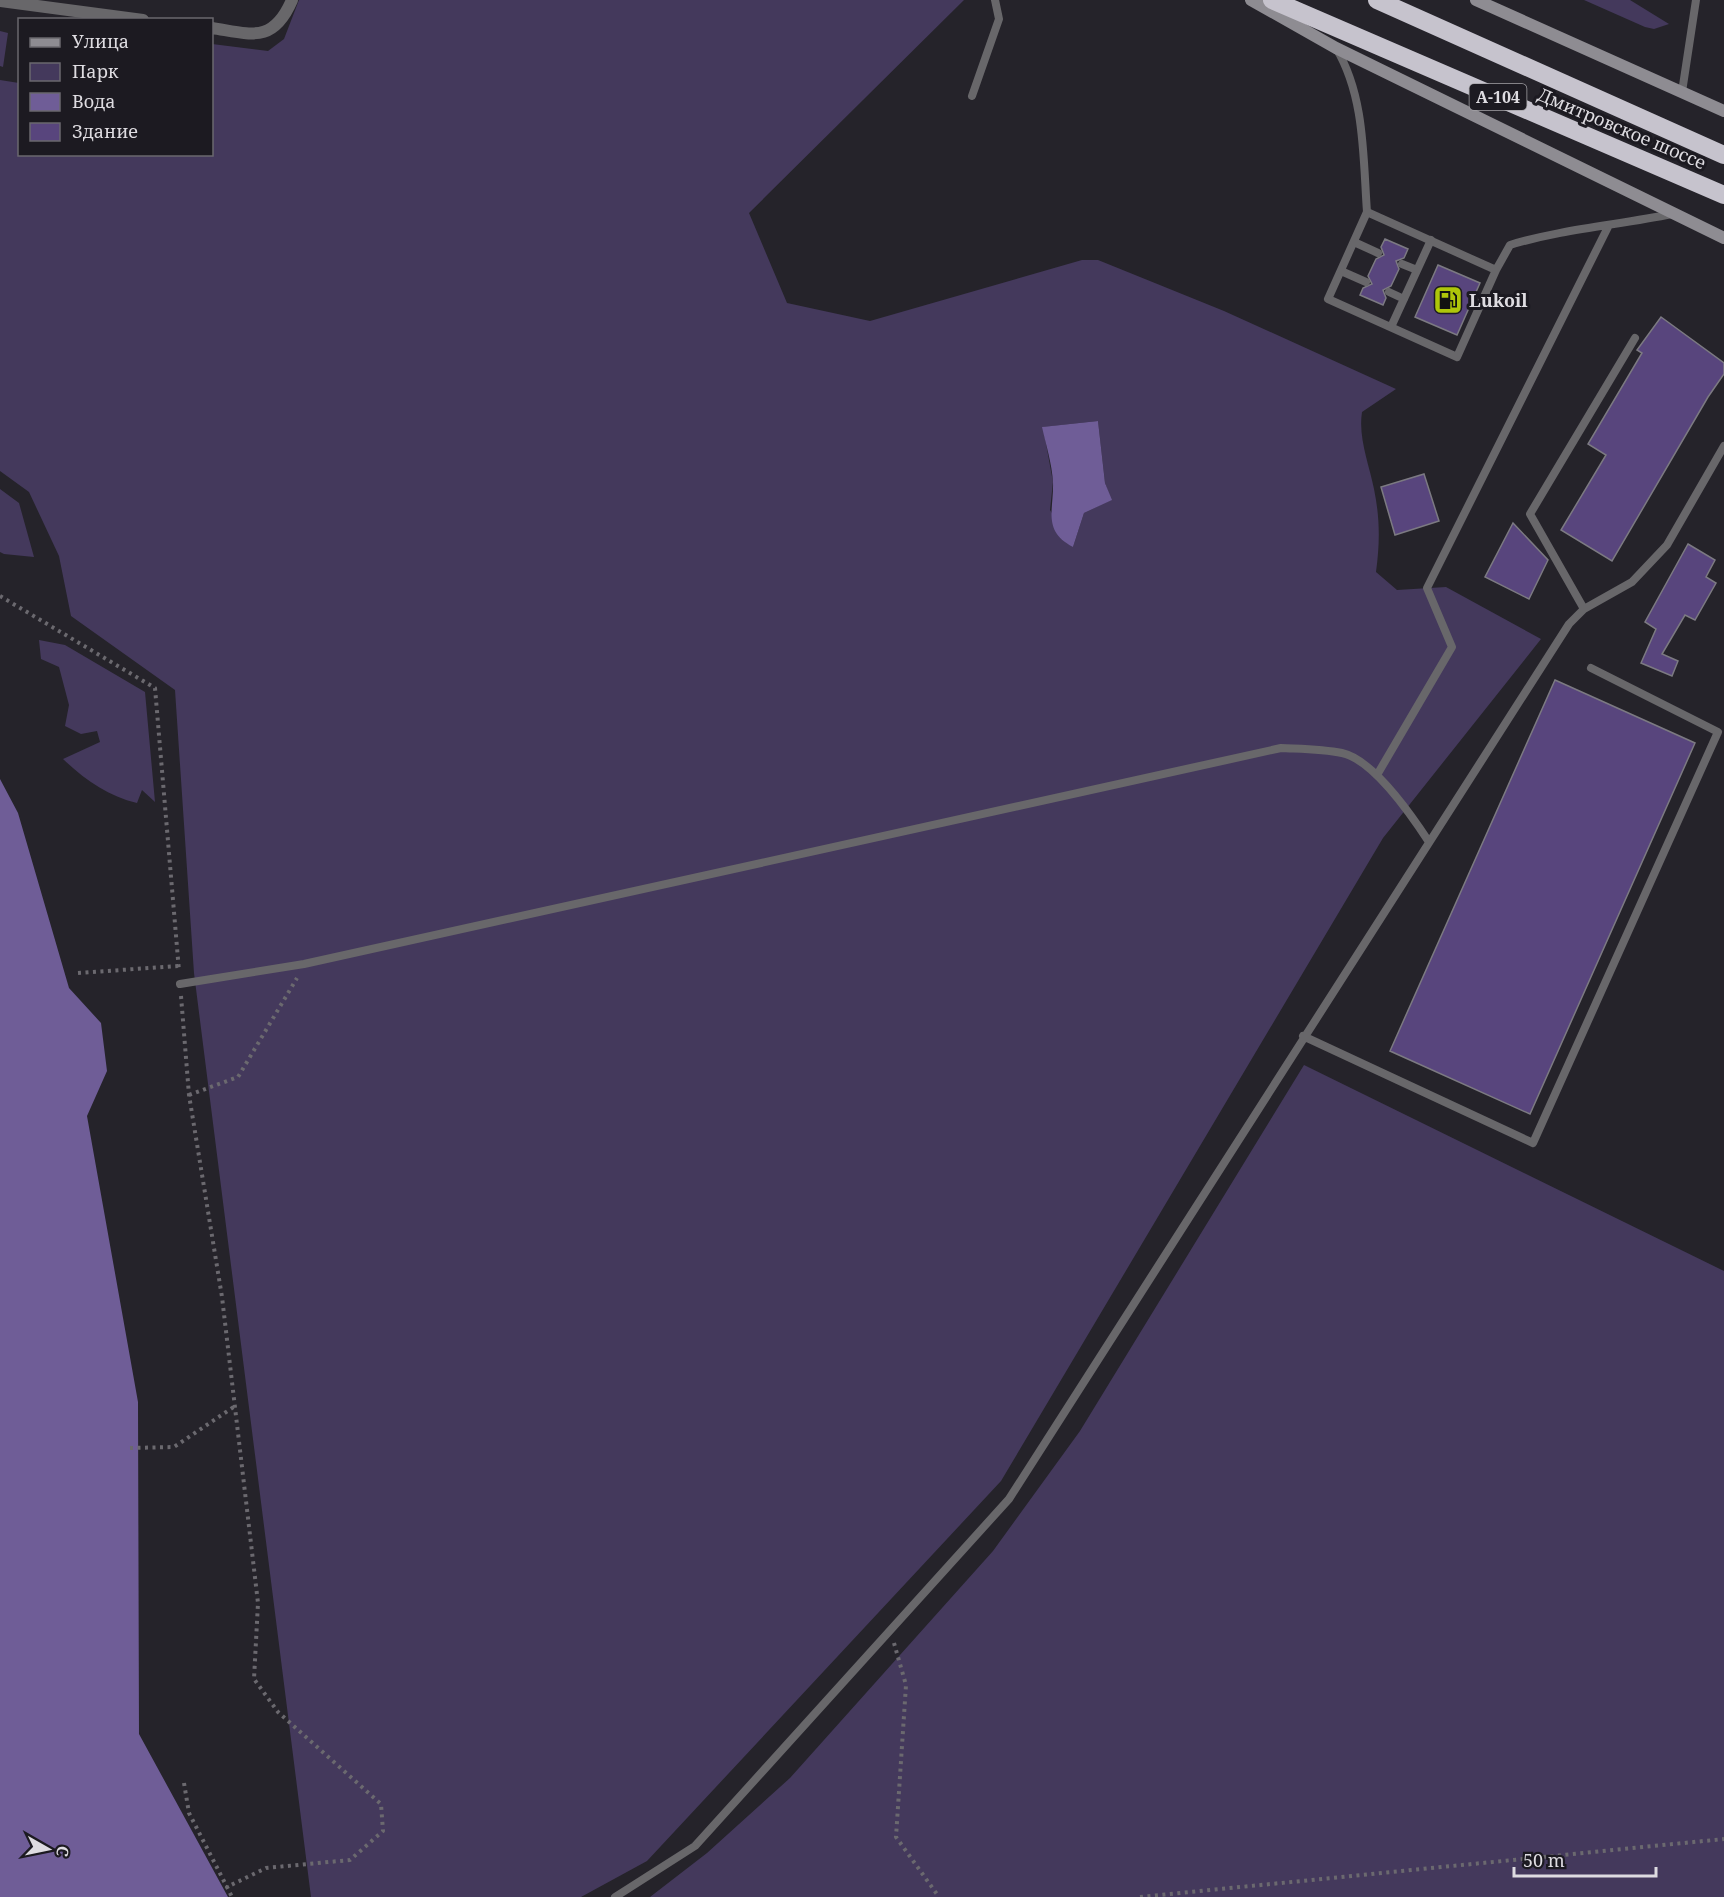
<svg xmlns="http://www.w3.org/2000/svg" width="1724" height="1897" font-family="'Noto Serif',serif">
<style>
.green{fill:#44395c;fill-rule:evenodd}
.water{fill:#6f5d97}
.building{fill:#58457d;stroke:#7c7a82;stroke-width:1.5}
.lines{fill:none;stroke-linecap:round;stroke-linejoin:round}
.path{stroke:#6b696f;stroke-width:4;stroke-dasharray:3 4.5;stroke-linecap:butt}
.lane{stroke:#68676a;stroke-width:8}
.street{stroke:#68676a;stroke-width:12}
.secondary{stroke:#8e8c92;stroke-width:12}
.highway{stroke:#c6c3cd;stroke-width:18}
.labels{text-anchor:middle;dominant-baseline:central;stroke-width:6;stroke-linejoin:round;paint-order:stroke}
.shield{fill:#1c1a21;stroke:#a4a2a7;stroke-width:1.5}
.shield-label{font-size:16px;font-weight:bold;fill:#dedce1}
.street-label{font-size:18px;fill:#dedce1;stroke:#1c1a21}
.poi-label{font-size:18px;font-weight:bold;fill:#dedce1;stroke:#1c1a21;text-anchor:start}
</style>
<rect width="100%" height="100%" fill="#25232a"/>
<path class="green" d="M299,0h665l-215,213 38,90 83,18 212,-61h16l126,51 172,78 -34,23c-4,26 7,52 12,77 6,29 6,54 2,83l21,18 49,-3 95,52 -158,199 -382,643 -354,380 -66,36h-270l-117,-924 -19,-283 -104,-74 -12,-60 -30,-64 -29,-21v-391l19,3 1,71h192v-110l56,7 16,-12zM1098,421l7,62 6,17 -27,13 -11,34 -23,-37 3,-28 -10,-55z
M1584,0h46l39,24 -15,5 -9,-2z
M0,31l8,2 -5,34 -3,-1z
M0,489l19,14 15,54 -30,-3 -4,-2z
M39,640l26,5 80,47 10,110 -13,-12 -5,13c-29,-7 -52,-23 -74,-44l37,-17 -3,-11 -16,3 -16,-8 4,-21 -10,-38 -18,-8z
M1304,1065l420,206v626h-1074l57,-44 83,-75 203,-227 87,-120z"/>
<path class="water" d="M1098,421l7,62 7,17 -28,13 -11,34c-31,-16 -19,-37 -20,-65 -1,-18 -7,-37 -11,-55z
M0,779l18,34 51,175 32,35 6,48 -20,45 51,286 1,332 89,163h-228z"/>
<path class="building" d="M1385,239l23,10 -4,9 -8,3 3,8 -8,17 -8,4 3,8 -3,7 -23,-10 3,-7 9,-4 -4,-8 8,-17 8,-4 -3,-8z
M1438,265l42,18 -23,52 -42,-18z
M1661,317l63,46v11l-16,23 -96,164 -51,-31 45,-75 -18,-11 54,-91 -5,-3z
M1424,474l15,47 -44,14 -14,-48z
M1513,523l35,37 -19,39 -44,-22z
M1688,544l27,16 -9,17 10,6 -21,37 -10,-5 -23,39 16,7 -6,15 -31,-13 15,-34 -11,-7z
M1555,680l140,63 -165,371 -140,-63z"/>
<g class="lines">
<path class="path" d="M0,596l155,92 24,283
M78,973l100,-7
M181,996l8,99 33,202 36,306 -4,76 24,33 103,92 2,27 -33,29 -84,8 -39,19 5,10
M189,1095l49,-18 59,-99
M130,1448l44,-1 61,-41
M894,1643l12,42 -10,152 43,60
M184,1783l5,30 38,74
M1140,1897l584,-58"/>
<path class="lane" d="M1336,48c29,48 27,109 31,164l129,58 14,-25c52,-16 108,-20 162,-31
M1682,92l14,-92
M972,96l27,-77 -4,-19
M1367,212l-39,87 129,58 39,-87
M1354,242l24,11
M1402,264l15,6
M1341,271l25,11
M1389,292l15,7
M1391,327l40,-87
M1584,609l-54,-95 105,-176
M1377,775l75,-128 -25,-59 181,-361
M180,984l124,-20 977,-216c20,1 41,1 61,5 32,7 70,63 87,89
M1303,1036l230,107 185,-411 -127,-64
M615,1897l80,-51 314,-347 560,-875 15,-15 48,-27 35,-37 57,-99"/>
<path class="street" d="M0,1l143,19
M212,28c39,6 61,16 80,-28"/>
<path class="secondary" d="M1251,0l85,48 388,190
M1476,0l248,111"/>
<path class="highway" d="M1272,0l452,195
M1377,0l347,155"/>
</g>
<defs>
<g id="fuel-square" transform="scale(1.5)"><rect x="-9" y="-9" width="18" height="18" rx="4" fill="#aec60a" stroke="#1c1a21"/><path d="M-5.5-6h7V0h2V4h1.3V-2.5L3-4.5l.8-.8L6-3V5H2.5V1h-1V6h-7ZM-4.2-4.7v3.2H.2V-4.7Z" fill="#111"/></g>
</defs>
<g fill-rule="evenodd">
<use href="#fuel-square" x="1448" y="300"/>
</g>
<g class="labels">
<rect class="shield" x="1469.5" y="84" width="57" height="26" rx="4.5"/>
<g class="shield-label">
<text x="1498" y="97">А-104</text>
</g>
<g class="street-label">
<text transform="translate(1622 128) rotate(23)">Дмитровское шоссе</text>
</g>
<g class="poi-label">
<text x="1469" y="300">Lukoil</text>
</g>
</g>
<rect x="18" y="18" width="195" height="138" fill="#1c1a21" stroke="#6a686e" stroke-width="1.5"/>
<rect x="30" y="38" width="30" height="9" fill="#8e8c92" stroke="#6a686e" stroke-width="1.5"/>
<text x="72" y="48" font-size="18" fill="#dedce1">Улица</text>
<rect x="30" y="63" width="30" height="18" fill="#44395c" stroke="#6a686e" stroke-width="1.5"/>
<text x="72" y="78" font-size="18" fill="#dedce1">Парк</text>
<rect x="30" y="93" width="30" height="18" fill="#6f5d97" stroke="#6a686e" stroke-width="1.5"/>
<text x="72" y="108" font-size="18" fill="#dedce1">Вода</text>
<rect x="30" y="123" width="30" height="18" fill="#58457d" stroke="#6a686e" stroke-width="1.5"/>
<text x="72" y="138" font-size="18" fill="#dedce1">Здание</text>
<g transform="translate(48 1849) rotate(99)" stroke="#1c1a21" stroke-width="4.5" paint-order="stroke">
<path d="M0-4.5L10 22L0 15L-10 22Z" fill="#dedce1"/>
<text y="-9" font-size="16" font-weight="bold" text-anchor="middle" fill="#dedce1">С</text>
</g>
<path d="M1514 1867v9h142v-9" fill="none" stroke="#dedce1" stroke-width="3"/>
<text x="1523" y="1867" font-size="18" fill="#dedce1" stroke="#1c1a21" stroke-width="4.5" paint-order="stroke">50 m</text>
</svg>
